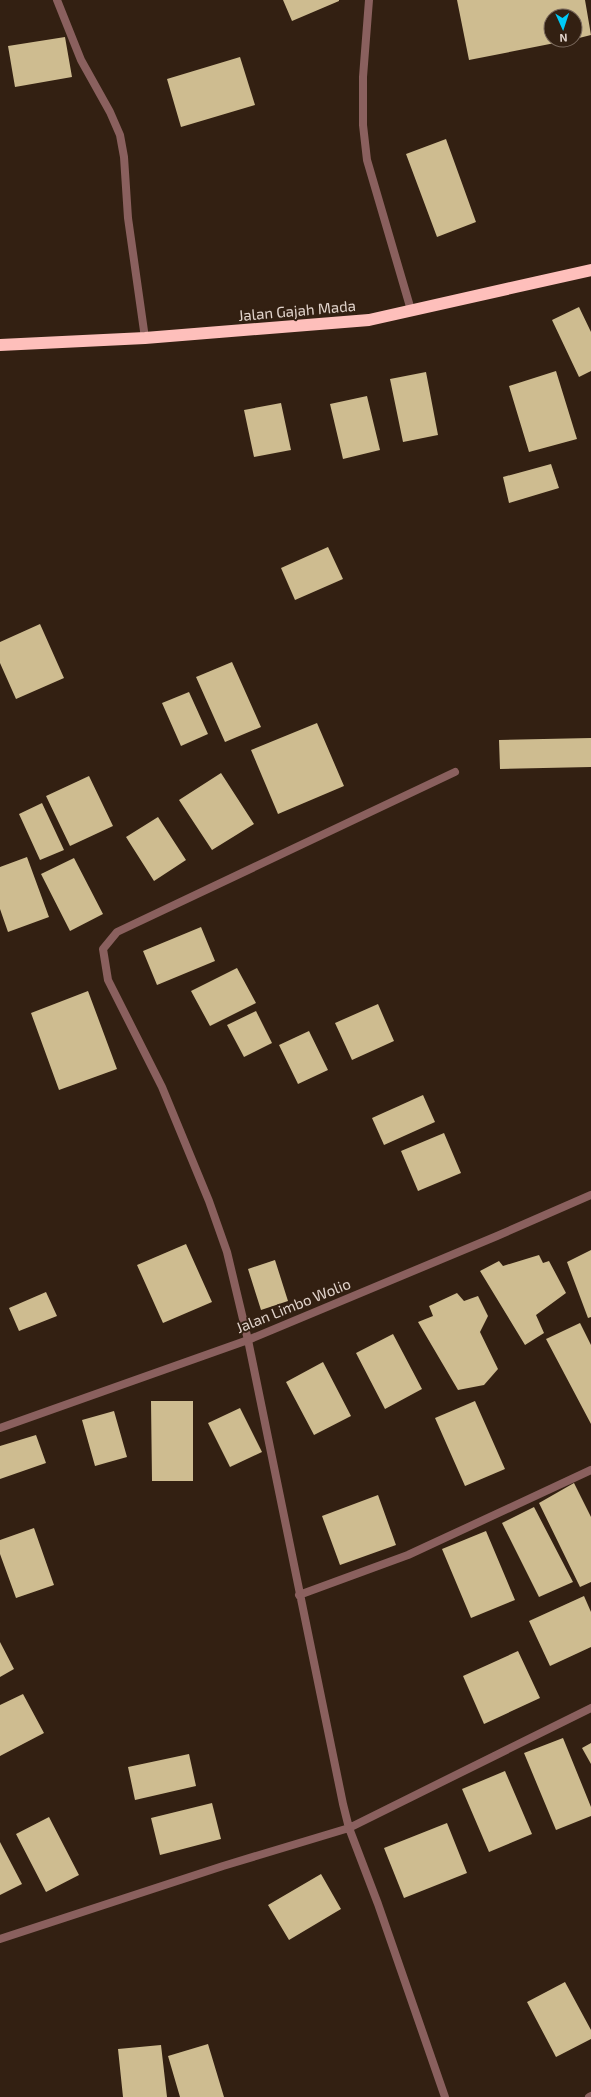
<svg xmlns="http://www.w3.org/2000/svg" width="591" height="2097" font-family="'Exo 2',sans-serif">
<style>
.building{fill:#cebc90}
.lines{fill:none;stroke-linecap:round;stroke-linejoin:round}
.street{stroke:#8a605e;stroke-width:8}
.highway{stroke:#febfbb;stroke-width:12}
.labels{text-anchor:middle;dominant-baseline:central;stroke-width:4;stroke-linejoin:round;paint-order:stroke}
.street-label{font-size:15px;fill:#e1d3cb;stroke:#332012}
</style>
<rect width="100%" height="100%" fill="#332012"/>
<path class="building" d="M283,0h56v1l-47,20z
M457,0h128l6,35 -16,4v-23h-24v24l14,1 -96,19z
M65,37l7,40 -57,10 -7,-41z
M240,57l15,48 -74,22 -14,-48z
M446,139l30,83 -39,15 -31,-83z
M579,307l12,25v39l-12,6 -27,-57z
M556,371l21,68 -48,13 -20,-66z
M426,372l12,63 -35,7 -13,-63z
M367,396l13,54 -37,9 -13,-55z
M281,403l10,47 -37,7 -10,-47z
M551,464l8,24 -50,15 -6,-26z
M328,547l15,32 -48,21 -14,-32z
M40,624l24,54 -48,21 -16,-36v-21z
M232,662l29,65 -36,15 -29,-65z
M189,692l19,42 -27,12 -19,-43z
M317,723l27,63 -66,28 -27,-64z
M591,738v29l-91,2 -1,-29z
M221,773l33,51 -42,26 -33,-50z
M89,776l24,50 -43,20 -24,-50z
M42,803l22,47 -24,10 -21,-46z
M158,817l28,43 -32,21 -28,-44z
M27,857l22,60 -41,15 -8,-23v-42z
M74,858l29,56 -33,17 -29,-57z
M201,927l14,34 -58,24 -14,-34z
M237,968l19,35 -46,23 -19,-35z
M88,991l29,78 -58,21 -28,-77z
M378,1004l16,37 -42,19 -17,-37z
M256,1011l16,32 -28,14 -17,-32z
M309,1031l19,39 -30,14 -19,-39z
M423,1095l12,27 -51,23 -12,-27z
M444,1133l17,40 -43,18 -17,-40z
M186,1244l26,58 -49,21 -26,-58z
M591,1250v67l-3,1 -21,-56z
M539,1255l4,8 6,-2 17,32 -30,22 8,18 -19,12 -45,-74 19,-10 4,5z
M275,1260l13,41 -27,9 -13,-41z
M46,1292l11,24 -38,15 -10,-23z
M457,1293l7,8 14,-5 10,20 -8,16 18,37 -14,16 -26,5 -40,-68 15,-6 -4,-10z
M580,1323l11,22v79l-45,-85z
M393,1334l29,55 -37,20 -29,-56z
M323,1362l28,54 -37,19 -28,-53z
M151,1401h42v80h-41z
M475,1401l30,68 -40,17 -30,-68z
M240,1408l22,44 -32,15 -22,-44z
M114,1411l13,46 -32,9 -13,-46z
M36,1435l10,28 -46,16v-33z
M574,1483l17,34v65l-11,5 -41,-84z
M378,1495l18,50 -56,20 -18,-49z
M534,1507l39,75 -34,15 -37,-74z
M34,1528l20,57 -38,13 -16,-44v-14z
M486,1531l29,69 -44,18 -29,-69z
M584,1596l7,16v35l-41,19 -21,-45z
M0,1642l14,27 -14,8z
M518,1651l22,47 -56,26 -21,-48z
M23,1694l21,39 -44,23v-51z
M563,1738l28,69v9l-35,14 -32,-77z
M591,1743v21l-9,-16z
M189,1754l7,32 -61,14 -7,-33z
M505,1771l27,63 -43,18 -27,-63z
M212,1803l9,36 -61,16 -9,-37z
M49,1817l30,58 -33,17 -30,-58z
M447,1823l20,50 -63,25 -20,-50z
M0,1842l22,42 -22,11z
M321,1874l20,35 -52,31 -21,-35z
M565,1982l26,48v9l-35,18 -29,-55z
M208,2044l16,53h-44l-12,-41z
M161,2045l6,52h-44l-5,-48z"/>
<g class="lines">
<path class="street" d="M57,0l24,60 29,52 10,23 4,22 4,61 17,120
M369,0l-6,77v48l4,35 44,150
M0,1428l248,-88 249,-104 94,-41
M299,1595l109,-40 183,-85
M0,1939l223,-73 126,-38 242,-120
M445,2097l-67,-193 -29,-76 -6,-24 -95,-464 -21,-88 -18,-51 -47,-114 -54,-107 -5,-31 14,-17 338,-160
M589,2097l2,-1"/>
<path class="highway" d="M0,345l145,-7 224,-18 222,-50"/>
</g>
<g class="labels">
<g class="street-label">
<text transform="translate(297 310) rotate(-5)">Jalan Gajah Mada</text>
<text transform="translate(293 1305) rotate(-22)">Jalan Limbo Wolio</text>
</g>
</g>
<g transform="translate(563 28) rotate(177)"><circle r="19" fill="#332012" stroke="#79685c"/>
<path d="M0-3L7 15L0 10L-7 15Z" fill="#00cbf8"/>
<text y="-6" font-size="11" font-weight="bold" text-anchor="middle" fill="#e1d3cb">N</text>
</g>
</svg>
